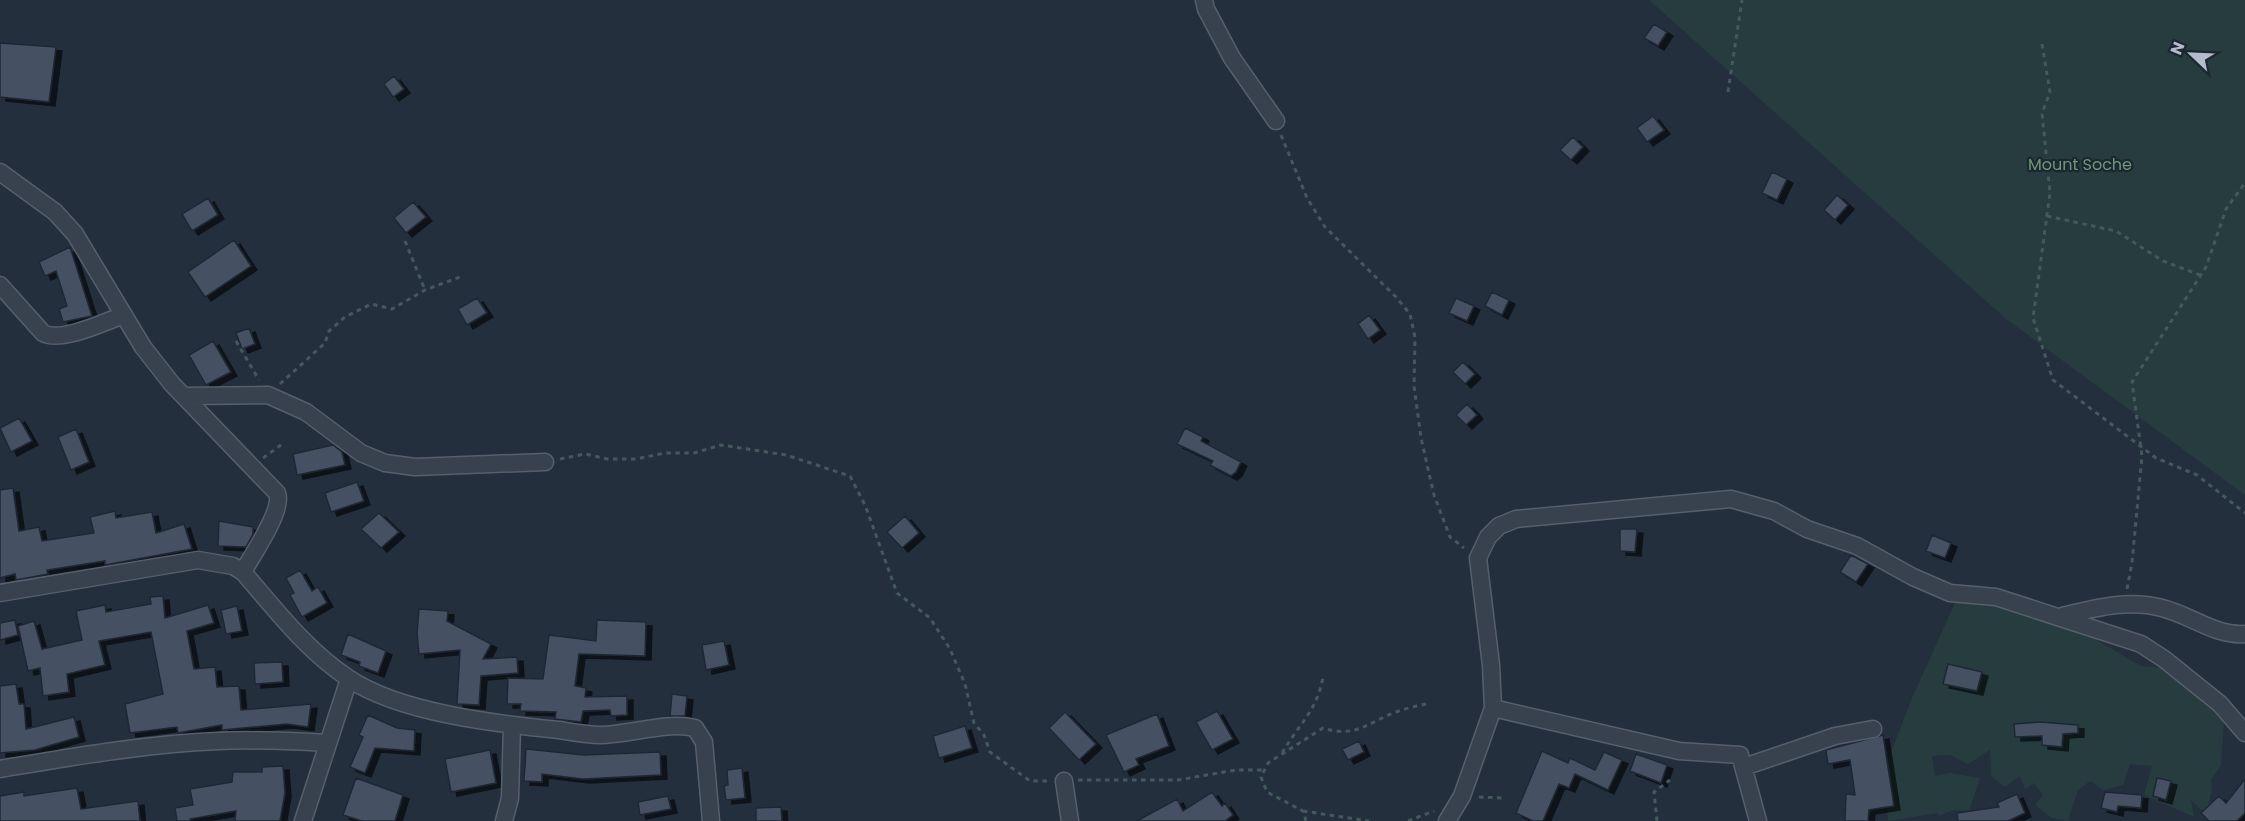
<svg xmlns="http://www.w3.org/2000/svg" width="2245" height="821" font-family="Poppins,sans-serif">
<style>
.green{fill:#263c3f}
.building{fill:#455162;stroke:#1f2835;stroke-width:1.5;filter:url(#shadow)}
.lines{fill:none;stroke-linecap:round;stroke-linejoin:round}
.street-casing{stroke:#565f6c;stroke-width:19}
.path{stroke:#44595c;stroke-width:3;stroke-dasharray:4.5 4.5;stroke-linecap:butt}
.street{stroke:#38414e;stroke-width:16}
.labels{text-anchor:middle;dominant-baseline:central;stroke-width:4.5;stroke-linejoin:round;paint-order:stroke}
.park-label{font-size:16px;fill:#6b9a76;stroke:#1d2633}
</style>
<defs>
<filter id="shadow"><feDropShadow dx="6" dy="4" stdDeviation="0" flood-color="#0009"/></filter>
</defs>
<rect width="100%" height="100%" fill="#242f3e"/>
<path class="green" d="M1649,0h596v495l-240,-177z
M1963,585l33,5 92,45 53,31 27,2 35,27 21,26 -3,44 -10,15 1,10 -6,24 -15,-14 3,17 -50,-22 8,-29 -22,-2 -7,21 -20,5 -13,-9 -12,9 -10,31 -16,-3 -17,-13 8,-10 -9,-12 -9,6 -5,-13 -15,11 -14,-11 -1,-26 -22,14 -18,-9 -18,1 3,20 15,-3 30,5 -11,33 -17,-1 -13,6 -1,-3 -50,8 -1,-14 -17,-1 42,-108z"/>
<path class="building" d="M1654,24l13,8 -9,14 -14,-8z
M0,43l56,4 -7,55 -49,-5z
M394,76l10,13 -11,8 -9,-13z
M1653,116l11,14 -17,12 -10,-14z
M1573,137l10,10 -12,13 -11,-10z
M1772,172l15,7 -10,21 -15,-7z
M1837,195l11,10 -13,15 -11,-10z
M208,198l10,17 -26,16 -10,-17z
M413,202l13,15 -20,16 -12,-15z
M234,240l17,26 -46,31 -17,-25z
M70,247l22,69 -29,6 -4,-13 8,-3 -11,-35 -11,5 -6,-14z
M1492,292l17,8 -7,15 -17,-9z
M477,298l10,15 -20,12 -9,-16z
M1456,298l18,8 -7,15 -18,-8z
M1369,315l11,15 -12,9 -10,-15z
M249,328l6,16 -13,5 -6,-16z
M213,341l18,31 -25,13 -17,-30z
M1463,362l12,12 -10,10 -12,-12z
M1467,404l10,11 -11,10 -10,-10z
M19,418l13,23 -21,11 -11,-24z
M1185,428l18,9 -2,4 40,21 -5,10 -5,4 -21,-11 3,-4 -36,-17z
M76,429l13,33 -18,8 -13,-33z
M333,445l9,7 3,13 -48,10 -4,-21z
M357,482l7,19 -33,11 -6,-19z
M13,488l6,43 20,-4 3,14 52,-8 -4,-16 25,-6 1,7 36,-6 4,21 28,-9 8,25 -87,16v-4l-58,9 1,4 -32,6 -1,-6 -15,4v-88z
M379,513l20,19 -18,16 -20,-19z
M905,516l14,17 -17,15 -15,-16z
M219,521l34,6v7l-7,13 -28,-1z
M1620,529h17l-2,23 -15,-1z
M1932,535l19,8 -6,15 -19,-7z
M1851,555l17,9 -12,18 -16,-10z
M300,570l12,21 6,-4 9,16 -25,14 -12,-22 4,-2 -8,-15z
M163,596l2,22 43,-13 6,18 -27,8 7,38 21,-2 2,20 22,-1 2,24 70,-6 -3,23 -21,-3 -65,6v-5l-44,8 -1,-6 -47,6 -5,-29 38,-10 -12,-62 -52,9 6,24 -38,9 2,18 -26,4 -3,-28 -12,3 -10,-45 16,-5 8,28 40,-9 -6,-29 29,-6 1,7 45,-8 -1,-7z
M237,606l5,25 -16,3 -5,-24z
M419,609l29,2 -1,10 44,23 -8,15 34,-2 1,16 -37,3 -2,29 -22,-1 3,-54 -41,4 -2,-21z
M15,620l3,15 -18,5v-17z
M597,620l49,2 -1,34 -66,-2 -4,32 11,2 -1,9 42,-1v19l-16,1 -1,-6 -27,1 -2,11 -26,-3 1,-7 -36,-1 1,-7h-14l1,-26 35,1 6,-44 47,6z
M348,634l38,17 -8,22 -19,-7 1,-4 -19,-7z
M724,641l5,24 -23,5 -4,-25z
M282,662l1,20 -28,2 -1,-21z
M1948,664l34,8 -5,19 -34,-7z
M16,684l3,20h5l2,25 48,-12 5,20 -44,13 -35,3v-67z
M672,694l15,2 -2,20h-15z
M1217,711l16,28 -21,11 -16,-28z
M1065,712l31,32 -17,16 -30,-32z
M1157,714l12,32 -33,13 3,6 -15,7 -18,-37z
M368,715l29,13 18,2 -1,21 -39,-3 -10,25 -15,-6 13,-30 -4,-2z
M2040,722l38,3v8l-15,1 -1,13 -20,-2v-9l-27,1 -1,-13z
M965,726l7,22 -33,10 -6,-22z
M1883,735l11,71 -25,4 -1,11h-23l1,-27 9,1 -5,-35 -22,4 -2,-14z
M1359,741l5,11 -16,8 -6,-11z
M526,749l58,6 76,-3 1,23 -78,4 -41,-5v8l-18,-1z
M490,750l6,33 -45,9 -6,-33z
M1542,751l26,12 2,-5 25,12 9,-18 18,8 -14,30 -33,-16 -6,14 -10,-4 -16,37h-10l-17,-8z
M1636,754l31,11 -6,18 -31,-12z
M283,766l2,27 -5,28h-45l1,-10 -46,8 1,2h-14l-2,-13 18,-3 -3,-16 42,-7 1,-10h29v-5z
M742,768l3,30 -19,2 -2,-14 4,-1 -1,-15z
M356,778l47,17 -8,26h-33l-19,-6z
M2157,778l14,3 -5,19 -13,-4z
M2245,779v34l-8,8h-28l-8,-8 18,-17 7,7z
M77,788l4,21 57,-8 2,20h-140v-25l24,-4v4z
M1212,792l10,14 3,-3 8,12 -8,6h-88l40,-22 6,12z
M2105,792l37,3 -1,13 -23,-2 -1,6 -16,-4z
M2017,794l8,19 -17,8h-50l-1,-8 42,-6 -2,-4z
M668,796l3,13 -31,6 -2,-13z
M781,807l1,14h-26v-13z"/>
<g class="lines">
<g class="street-casing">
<path id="street" d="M1204,0l2,9 26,49 44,63
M0,172l55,40 20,22 68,113 29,37 105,109c7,17 -25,62 -34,79
M0,285l43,48c18,10 61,-11 81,-18
M185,396l83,-1 38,17 55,41 24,10 30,4 130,-5
M0,593l198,-33 35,6 10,6c33,38 63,78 105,106 51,35 150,46 211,52 13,2 27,5 41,5 29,0 67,-14 95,-7l9,14 7,79
M2062,616c34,-8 65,-17 100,-8 29,7 52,28 83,26
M1493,708l186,43 61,4 18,66
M1744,767l91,-31 38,-7
M0,769c72,-12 145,-25 218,-28 37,-2 73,0 110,2
M1064,781l6,40
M303,821l46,-142
M504,821l6,-23 2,-73
M1447,821l15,-25 31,-88 -2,-43 -13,-107 10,-21 11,-11 17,-7 215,-20 43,12 33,18 50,17 56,31 37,16 46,4 145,47 23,15 56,45 25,29"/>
</g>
<path class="path" d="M2042,44l8,48 -8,21 8,80 -17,125 20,62 103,78 41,17 48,38
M1728,92l14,-92
M1281,135l26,63 18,29 71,70 14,17 5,23 -1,49 7,52 13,57 16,42 14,11
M2047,216l69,15 47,30 37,14
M405,241l20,49
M236,341l23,39
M280,384l45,-41 4,-12 16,-14 26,-13 21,5 33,-19 35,-13
M263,458l18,-13
M560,459l25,-5 22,5h29l29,-6h29l27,-8 65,10 64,21 15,29 32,88 33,25 20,31 15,35 9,39 10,12 6,17 40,29h18
M2127,589l5,-26 10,-107 -10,-74 74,-115 20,-58 19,-26
M1282,753c17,-29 35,-42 41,-76
M1078,780h100l58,-10h28
M1479,797l24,1
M1303,811l66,10
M1306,821l-3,-10 -36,-19 -6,-15 7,-14 55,-35c34,11 46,-7 76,-17 8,-3 18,-5 27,-7
M1408,821l26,-10
M1657,821l-3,-29 16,-12"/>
<use href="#street" class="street"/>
</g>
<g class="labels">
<g class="park-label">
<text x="2080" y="164">Mount Soche</text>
</g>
</g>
<g transform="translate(2191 54) rotate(293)" stroke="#1d2633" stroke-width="4.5" paint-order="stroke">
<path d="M0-4.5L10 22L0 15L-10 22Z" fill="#b4bcc9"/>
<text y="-9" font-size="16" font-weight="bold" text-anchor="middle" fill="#b4bcc9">N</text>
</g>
</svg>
